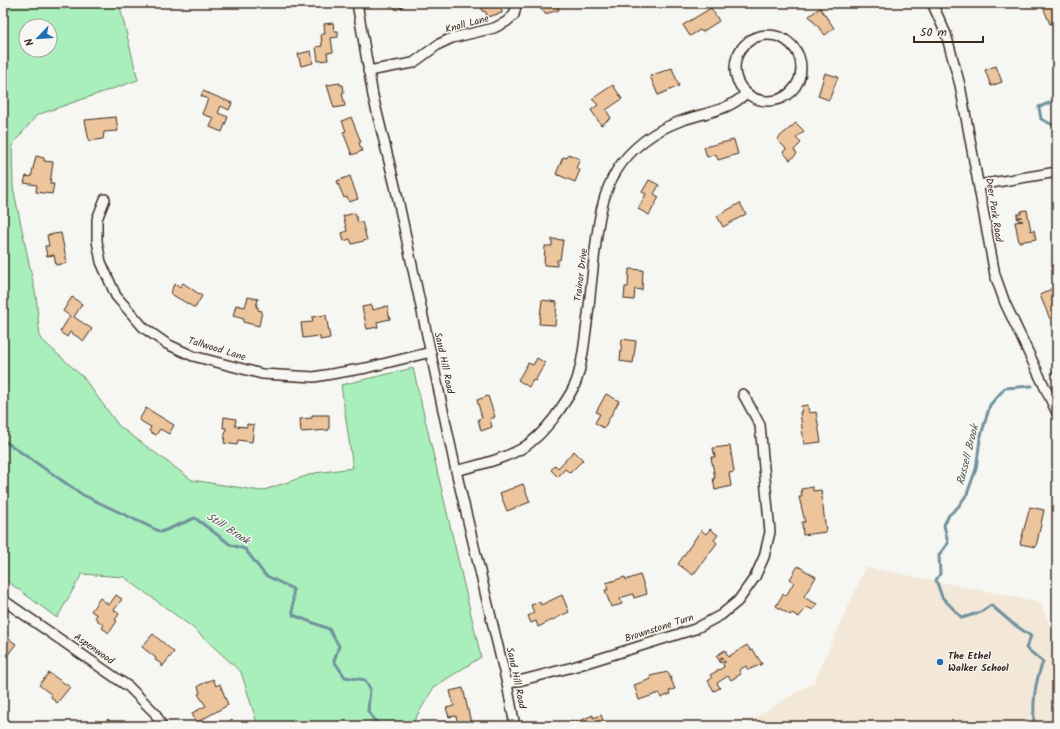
<svg xmlns="http://www.w3.org/2000/svg" width="1060" height="729" font-family="Kalam,sans-serif">
<style>
.built{fill:#f3e7d8}
.green{fill:#a8efbb;stroke:#728c6c;fill-rule:evenodd}
.lines{fill:none;stroke-linecap:round;stroke-linejoin:round}
.stream{stroke:#6f929e;stroke-width:3}
.building{fill:#edc59d;stroke:#3b2a1e}
.street-casing{stroke:#3b2a1e;stroke-width:12}
.street{stroke:#f6f6f2;stroke-width:9}
.poi-dot{fill:#1f6fb2;stroke:#f6f6f2;stroke-width:1.5}
.labels{text-anchor:middle;dominant-baseline:central;stroke-width:3;stroke-linejoin:round;paint-order:stroke}
.street-label{font-size:10px;fill:#3b2a1e;stroke:#f6f6f2}
.poi-label{font-size:10px;font-weight:bold;fill:#3b2a1e;stroke:#f6f6f2;text-anchor:start}
.water-label{font-size:11px;font-style:italic;fill:#505553;stroke:#f6f6f2}
</style>
<rect width="100%" height="100%" fill="#f6f6f2"/>
<filter id="ink" filterUnits="userSpaceOnUse"><feTurbulence type="fractalNoise" baseFrequency=".025" numOctaves="2"/><feDisplacementMap in="SourceGraphic" scale="8" xChannelSelector="R" yChannelSelector="G"/><feConvolveMatrix kernelMatrix="1 2 1 2 8 2 1 2 1" color-interpolation-filters="sRGB"/></filter>
<g filter="url(#ink)">
<path class="built" d="M866,567l174,35 17,41v83h-315l72,-44z"/>
<path class="green" d="M3,3h114l3,4 18,73 -101,35 -25,30 1,42 23,109 4,42 43,39 36,49 73,54 69,11 54,-18 38,-5 -12,-83 72,-17 68,289 -47,30 -23,39h-153l-17,-54 -49,-45 -68,-50 -42,-3 -25,44 -54,-40zM26,26h24v24h-24z"/>
<g class="lines">
<path class="stream" d="M1057,100l-18,7 2,12 16,8
M1052,373l5,-2
M1032,386l-27,2 -15,17 -10,34 -4,30 -9,25 -9,13 -9,8 -5,10 4,18 -9,12 1,19 -4,6 6,17 20,21 19,-6 10,-7 21,18 19,13 -5,12 17,14c-9,22 -10,41 -9,64
M3,440l80,55 78,37 34,-14 36,27 14,4 20,26 28,14v26l36,14 10,17 -5,15 11,16 20,3 5,9 -2,22 8,11v4"/>
</g>
<path class="building" d="M393,3h9l1,4 -7,3z
M482,3h19l1,10 -15,4 -1,-5 -4,-1z
M539,3h21l-2,2 1,5 -14,4 -2,-4h-2z
M1049,3h7l1,3v16l-7,2 -7,-17z
M711,8l8,13 -17,11 -2,-2 -10,6 -7,-11z
M820,8l14,20 -9,7 -16,-19z
M333,23l1,8h4v6l-7,1 2,14 -6,1 1,7 -10,1 -2,-14 6,-1 -1,-12h4l-1,-10z
M311,51l2,12 -12,3 -3,-12z
M996,66l6,16 -11,4 -6,-16z
M672,68l7,18 -21,9 -8,-19z
M825,73l13,4 -9,23 -11,-4z
M340,83v2h3l1,8h-2l3,13 -11,2 -7,-23z
M613,85l9,14 -16,11 5,8 -10,7 -10,-15 7,-5 -6,-6z
M203,91l29,12 -3,7 -8,-4 -3,7 10,4 -6,15 -12,-5 4,-9 -12,-4 6,-15 -7,-3z
M116,117l2,14 -14,1 -1,7 -14,2 -4,-21z
M351,117l10,25 -2,1 3,8 -10,4 -9,-23 3,-1 -4,-10z
M796,123l8,8 -8,7 5,5 -7,7 3,4 -7,6 -7,-8 3,-3 -9,-10z
M734,140l4,14 -20,6 -2,-6 -9,3 -3,-10z
M568,154l12,5 -4,9 4,2 -5,12 -19,-8 7,-17 4,1z
M36,156l8,2v3l9,1 -3,22h4l-2,10 -16,-2 1,-7 -13,-2 2,-7 5,1z
M350,176l8,23 -9,3 -2,-5 -3,1 -7,-17z
M649,180l10,5 -5,9 5,3 -10,18 -11,-6 8,-15 -4,-2z
M740,203l6,11 -23,13 -6,-11z
M1027,210l4,21 3,-1 2,9 -17,3 -4,-20 8,-1 -5,-1 -1,-2 5,-1h-5v-3h4v-3z
M355,213l3,10 4,-1 5,18 -15,4 -2,-5 -6,2 -2,-8 5,-2 -4,-15z
M61,233l6,30 -11,2 -2,-10 -7,1 -2,-10h4l-2,-11z
M552,239l11,1 -3,20h-3v6l-13,-1 1,-19h7z
M629,269l14,1 -1,20 -7,-1 -1,11 -10,-1 1,-12h3z
M183,283l19,13 -7,12 -24,-14 2,-8 3,-2 4,3z
M1053,288l2,4 2,-1v24l-7,4 -10,-24z
M72,297l10,7 -8,13 18,12 -8,12 -14,-9 -3,5 -7,-5 10,-16 -7,-5z
M248,297l10,2 -2,8h2v3l4,1 -3,15 -16,-4 1,-3 -11,-3 3,-11 9,2z
M542,300l15,2 -2,23 -16,-1z
M372,305l1,5 14,-4 3,13 -13,3 1,5 -11,2 -5,-22z
M326,315l4,23 -10,2v-4l-17,2 -2,-15 12,-1 -1,-5z
M622,339l14,2 -3,22 -13,-2z
M537,358l8,5 -10,18 -2,-1 -4,7 -11,-7 10,-17 5,2z
M606,394l13,7 -15,27 -9,-5 5,-9 -4,-2z
M488,396l7,21 -5,2 2,8 -11,4 -3,-12 4,-1 -5,-18z
M808,405l1,8 7,-1 5,30 -17,2 -4,-32h2l-1,-6z
M146,408l28,17 -5,9 -9,-5 -4,6 -7,-4 2,-4 -12,-7z
M312,415h17v15l-28,2 -1,-13 12,-1z
M224,417l12,2 -1,7 12,1v-3l7,1 -2,17 -14,-2 -1,5 -13,-2 2,-15h-3z
M730,446l4,26 -5,1 2,13 -16,4 -2,-12h2l-4,-21h4l-2,-9z
M574,451l9,9 -13,13 -5,-4 -7,8 -7,-7 4,-5 3,3z
M523,484l7,18 -23,9 -7,-18z
M813,487v4l8,-1 5,42 -23,3 -1,-13h3l-6,-25h3l-1,-8z
M1030,507l14,3 -8,37 -16,-3z
M710,529l8,6 -4,5 3,3 -24,32 -15,-11 23,-34 5,4z
M798,566l18,11 -12,19 3,3 10,5 -4,6 -6,-3 -8,10 -7,-4 -2,2 -14,-9 7,-12 3,2 8,-14 -4,-3z
M640,575l7,19 -13,4 -1,-4 -13,4 2,6 -11,3 -6,-17h3l-2,-7 19,-6 1,3z
M116,595l6,4 -8,11 5,4 -4,6 2,1 -8,12 -7,-5 2,-3 -6,-4 -3,-4 2,-2 -6,-4 9,-13 9,7z
M562,595l7,17 -31,15 -2,-6 -5,2 -3,-7 6,-3 -3,-8 9,-3 1,3z
M153,634l21,18 -12,15v-3l-7,-4 1,-2 -14,-11z
M5,636l11,8 -13,17v-23z
M747,645l4,6 2,-1 9,14 -14,6 -2,-4 -7,4 2,4 -10,6 -3,-4 -11,7 3,5 -6,3 -6,-10 4,-3 -2,-3 14,-8 -1,-3 2,-2v-1l-5,2 -1,-3 4,-2 -1,-1 -4,2 -2,-3 9,-6 3,7z
M668,672l7,17 -6,2 1,3 -9,4 -2,-5 -20,7 -5,-15 17,-6 -1,-3z
M49,673l21,14 -13,16 -6,-6 1,-2 -13,-10z
M213,679l3,7 4,-2 8,21 -32,18 -4,-10 14,-7 -8,-12 2,-1 -2,-7z
M463,688l8,35 -13,3 -2,-10 -7,1 -3,-9 8,-2 -4,-15z
M593,715v3l8,-3 4,11 -44,-1 15,-5 1,2z
M108,719l6,7h-15z"/>
<g class="lines">
<g class="street-casing">
<path id="street" d="M357,3l16,93 23,94 60,281 51,213 8,42
M932,3l14,31 14,51 35,190 10,28 52,110
M735 68a33 33 0 1 1 66 0a33 33 0 1 1-66 0Z
M368,71l45,-8 26,-19 13,-6 42,-10 12,-6 8,-7 3,-12
M979,185l78,-13
M105,199l-8,20v22l4,21 15,34 28,32 23,16 26,12 69,18 52,3 52,-9 65,-16
M456,471c22,-6 45,-11 65,-22 14,-8 23,-19 33,-31 8,-12 17,-23 22,-36 7,-19 8,-39 11,-59 3,-24 5,-48 8,-72 3,-27 7,-58 22,-81 14,-22 37,-39 61,-48 22,-9 51,-10 68,-29
M3,600l126,87 26,26 7,13
M507,684l66,-17 122,-38 26,-14 17,-14 17,-24 9,-20 6,-25 -10,-107 -17,-31"/>
</g>
<use href="#street" class="street"/>
</g>
</g>
<circle class="poi-dot" cx="940" cy="662" r="4"/>
<g class="labels">
<g class="street-label">
<text transform="translate(467 24) rotate(-15)">Knoll Lane</text>
<text transform="translate(994 210) rotate(81)">Deer Park Road</text>
<text transform="translate(581 275) rotate(-83)">Trainor Drive</text>
<text transform="translate(217 349) rotate(17)">Tallwood Lane</text>
<text transform="translate(444 363) rotate(78)">Sand Hill Road</text>
<text transform="translate(659 628) rotate(-18)">Brownstone Turn</text>
<text transform="translate(94 649) rotate(35)">Aspenwood</text>
<text transform="translate(516 678) rotate(78)">Sand Hill Road</text>
</g>
<g class="poi-label">
<text x="948" y="656">The Ethel<tspan x="948" dy="12">Walker School</tspan></text>
</g>
<g class="water-label">
<text transform="translate(968 455) rotate(-76)">Russell Brook</text>
<text transform="translate(228 529) rotate(33)">Still Brook</text>
</g>
</g>
<rect width="1060" height="729" fill="none" stroke="#f6f6f2" stroke-width="16"/>
<rect x="8" y="8" width="1044" height="713" fill="none" stroke="#3b2a1e" stroke-width="1.5" filter="url(#ink)"/>
<g transform="translate(38 38) rotate(245)"><circle r="19" fill="#f6f6f2" stroke="#aba49d"/>
<path d="M0-3L7 15L0 10L-7 15Z" fill="#1f6fb2"/>
<text y="-6" font-size="11" font-weight="bold" text-anchor="middle" fill="#3b2a1e">N</text>
</g>
<path d="M914 36v6h69v-6" fill="none" stroke="#3b2a1e" stroke-width="2"/>
<text x="920" y="36" font-size="12" fill="#3b2a1e" stroke="#f6f6f2" stroke-width="3" paint-order="stroke">50 m</text>
</svg>
